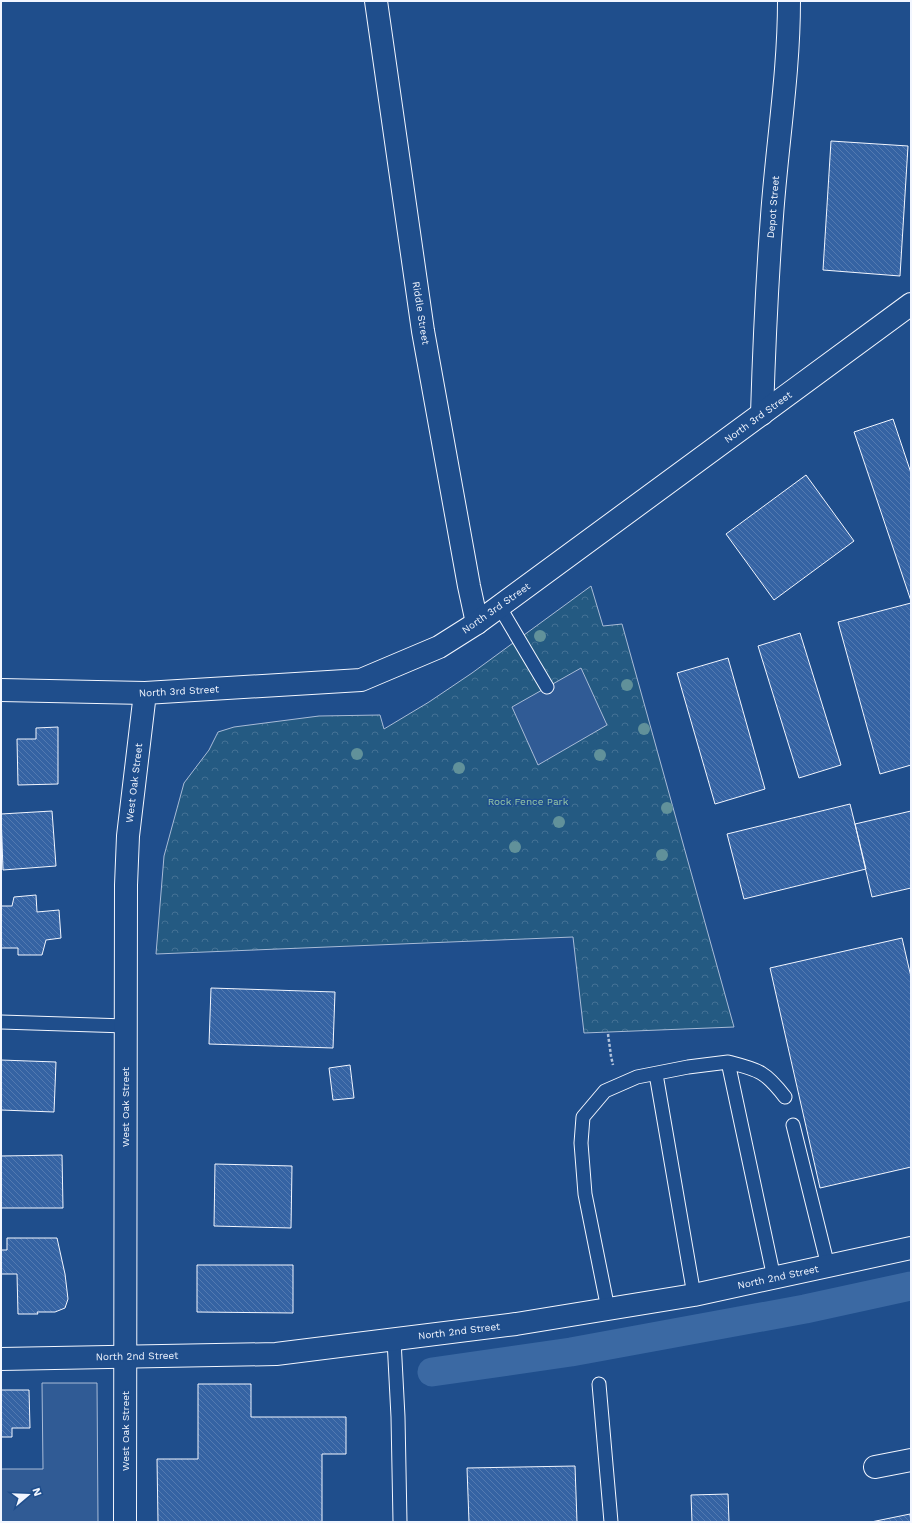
<svg xmlns="http://www.w3.org/2000/svg" width="912" height="1523" font-family="'Work Sans',sans-serif">
<style>
.forest{fill:url(#forest-crowns);stroke:#a8bbd7}
.parking{fill:#305b95;stroke:#a8bbd7}
.lines{fill:none;stroke-linecap:round;stroke-linejoin:round}
.canal{stroke:#3b69a3;stroke-width:29}
.building{fill:url(#building-back-hatch);stroke:#f2f6ff}
.service-casing{stroke:#f2f6ff;stroke-width:15}
.minor-casing{stroke:#f2f6ff;stroke-width:24}
.secondary-casing{stroke:#f2f6ff;stroke-width:24}
.path{stroke:#b3c4dc;stroke-width:2.5;stroke-dasharray:3 2;stroke-linecap:butt}
.service{stroke:#1f4e8c;stroke-width:13}
.minor{stroke:#1f4e8c;stroke-width:22}
.secondary{stroke:#1f4e8c;stroke-width:22}
.tree{fill:#61919a}
.labels{text-anchor:middle;dominant-baseline:central;stroke-width:3;stroke-linejoin:round;paint-order:stroke}
.street-label{font-size:10px;fill:#f2f6ff;stroke:#1f4e8c}
.park-label{font-size:10px;fill:#97c8a6;stroke:#1f4e8c}
</style>
<defs>
<pattern id="forest-crowns" width="20" height="18" patternUnits="userSpaceOnUse"><rect width="20" height="18" fill="#245a82"/><path d="M2 6a3 3 0 1 1 6 0M12 15a3 3 0 1 1 6 0" fill="none" stroke="#447295"/></pattern>
<pattern id="building-back-hatch" width="6" height="6" patternUnits="userSpaceOnUse"><rect width="6" height="6" fill="#3563a3"/><path d="M-1 5l2 2M0 0l6 6M5-1l2 2" fill="none" stroke="#537ab1"/></pattern>
</defs>
<rect width="100%" height="100%" fill="#1f4e8c"/>
<path class="forest" d="M591,586l12,40 19,-2 112,403 -150,6 -11,-96 -417,17 8,-98 20,-73 25,-33 9,-18 16,-5 85,-11 61,-1 4,14 45,-27 43,-29z"/>
<path class="parking" d="M581,668l26,57 -69,40 -26,-58z
M42,1383h55l1,139h-97v-53h42z"/>
<g class="lines">
<path class="canal" d="M432,1372l139,-20 234,-43 106,-23"/>
</g>
<path class="building" d="M831,141l77,5 -8,130 -77,-6z
M893,419l18,54v128l-57,-169z
M806,475l48,66 -80,59 -48,-66z
M911,603v162l-31,9 -42,-152z
M800,633l41,132 -42,13 -41,-132z
M728,658l37,131 -50,15 -38,-131z
M58,727v57l-40,1 -1,-46h19v-11z
M850,804l16,65 -122,30 -17,-65z
M52,811l4,55 -53,4 -2,-56z
M911,811v77l-39,9 -17,-73z
M36,895l1,17 22,-2 2,28 -15,2 -4,15h-24v-7h-17v-42h11l2,-9z
M902,938l9,39v190l-91,21 -50,-220z
M211,988l124,4 -2,56 -124,-4z
M1,1060l55,2 -2,50 -53,-2z
M350,1065l4,33 -21,2 -4,-32z
M62,1155l1,53h-62v-52z
M215,1164l77,2 -1,62 -77,-2z
M7,1238h50l8,36 3,25 -3,9 -10,4h-18l1,2h-20l-1,-40h-16v-24h6z
M197,1265h96v48l-96,-1z
M198,1384h53v33h95v37h-24v68h-164l-1,-63h41z
M1,1390h28l1,38h-18v9h-11z
M575,1466l2,56h-108l-2,-54z
M728,1494l1,28h-37l-1,-27z
M910,1514l1,8h-40z"/>
<g class="lines">
<g class="service-casing">
<path id="service" d="M499,606l48,81
M1,1022l125,4
M728,1062c31,8 37,9 57,35
M656,1074l38,221
M793,1125l35,141
M608,1309l-23,-115 -4,-51 2,-26 22,-26 32,-14 51,-10 40,-5 46,216
M394,1340l4,77 2,105
M599,1384l12,138"/>
</g>
<g class="minor-casing">
<path id="minor" d="M376,1l47,330 46,255 8,37
M762,414c2,-66 5,-132 10,-198 5,-71 17,-143 17,-215
M1,1359l275,-5 240,-30 178,-29 217,-47
M875,1467l36,-7"/>
</g>
<g class="secondary-casing">
<path id="secondary" d="M1,690l144,3 216,-13 78,-33 38,-24 434,-319
M125,1522l1,-637 2,-49 17,-143"/>
</g>
<path class="path" d="M608,1034l3,22 2,9"/>
<use href="#service" class="service"/>
<use href="#minor" class="minor"/>
<use href="#secondary" class="secondary"/>
</g>
<g class="tree">
<circle cx="540" cy="636" r="6"/>
<circle cx="627" cy="685" r="6"/>
<circle cx="644" cy="729" r="6"/>
<circle cx="357" cy="754" r="6"/>
<circle cx="600" cy="755" r="6"/>
<circle cx="459" cy="768" r="6"/>
<circle cx="667" cy="808" r="6"/>
<circle cx="559" cy="822" r="6"/>
<circle cx="515" cy="847" r="6"/>
<circle cx="662" cy="855" r="6"/>
</g>
<g class="labels">
<g class="street-label">
<text transform="translate(773 207) rotate(-85)">Depot Street</text>
<text transform="translate(421 313) rotate(81)">Riddle Street</text>
<text transform="translate(758 417) rotate(-36)">North 3rd Street</text>
<text transform="translate(496 608) rotate(-35)">North 3rd Street</text>
<text transform="translate(179 691) rotate(-3)">North 3rd Street</text>
<text transform="translate(134 783) rotate(-83)">West Oak Street</text>
<text transform="translate(125 1107) rotate(-90)">West Oak Street</text>
<text transform="translate(778 1277) rotate(-12)">North 2nd Street</text>
<text transform="translate(459 1331) rotate(-7)">North 2nd Street</text>
<text transform="translate(137 1356) rotate(-1)">North 2nd Street</text>
<text transform="translate(125 1431) rotate(-90)">West Oak Street</text>
</g>
<g class="park-label">
<text x="528" y="801">Rock Fence Park</text>
</g>
</g>
<rect width="912" height="1523" fill="none" stroke="#f2f6ff" stroke-width="4"/>
<g transform="translate(28 1495) rotate(71)" stroke="#1f4e8c" stroke-width="3" paint-order="stroke">
<path d="M0-3L7 15L0 10L-7 15Z" fill="#f2f6ff"/>
<text y="-6" font-size="11" font-weight="bold" text-anchor="middle" fill="#f2f6ff">N</text>
</g>
</svg>
